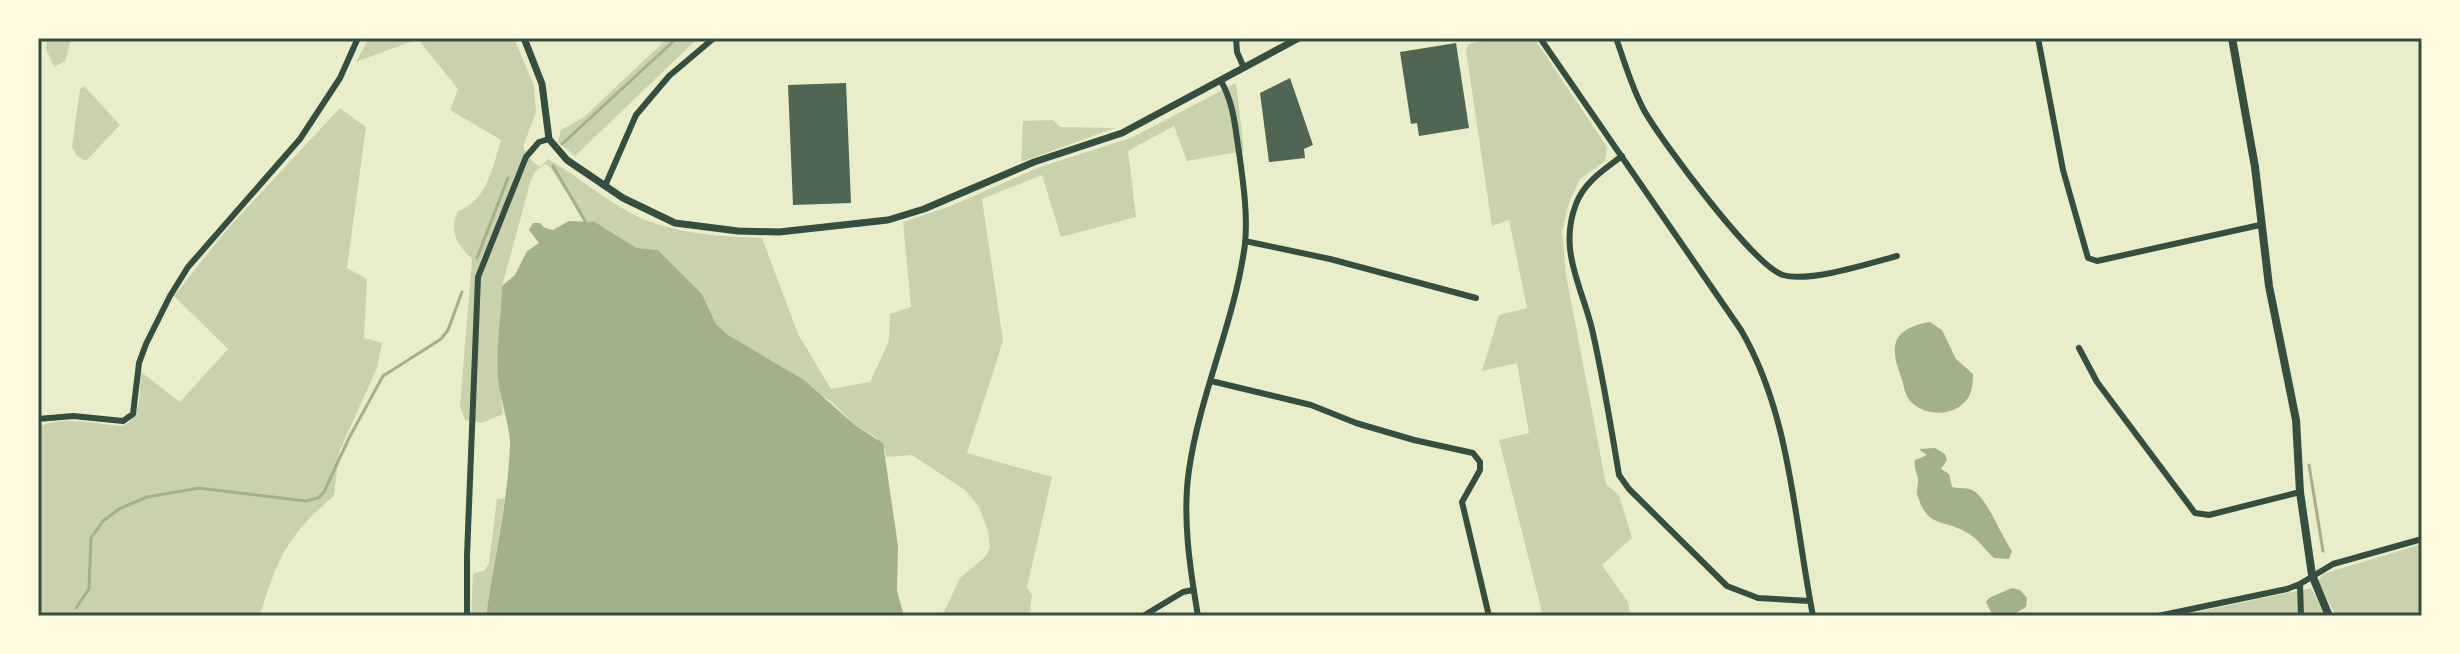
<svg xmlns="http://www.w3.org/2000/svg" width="2460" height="654" font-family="Ubuntu,sans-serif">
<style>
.green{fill:#cad2ad}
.water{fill:#a3b18a}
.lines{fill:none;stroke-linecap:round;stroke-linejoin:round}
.stream{stroke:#a3b18a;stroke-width:3}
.building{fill:#4f6655}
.minor{stroke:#344e41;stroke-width:6}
.tertiary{stroke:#344e41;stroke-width:7}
.secondary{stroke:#344e41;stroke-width:8}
.neatline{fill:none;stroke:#344e41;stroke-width:3}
</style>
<rect width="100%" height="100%" fill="#e9edc9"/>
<path class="green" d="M47,38h23l1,2 -6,21 -11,6 -8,-18z
M369,38h145l20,48 2,26 -13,35 9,14 8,6 8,-8c28,16 52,37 79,52 41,23 90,25 135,27l36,96 33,55 39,-7 19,-41 1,-27 21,-7 -8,-85 48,-16 89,-39 93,-30 103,-54 8,68 -57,10 -13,-35 -46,25 8,66 -75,20 -19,-62 -60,24 21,142 -36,112 85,24 -25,110 5,8 -3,21h-87l18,-38 26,-22 4,-8 -2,-17 -9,-24 -14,-17 -53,-35 -26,2 -1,-7 -9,-13 -20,-11 -24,-24 -104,-67 -12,-11 -14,-30 -44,-44 -21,-2 -33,-21 -19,-6 -35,-54 -5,-3 -10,8 -4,8 -29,106 -4,90 5,38 -21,9 -17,-3 -5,-13 12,-148c-15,-15 -24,-27 -14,-48 29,-10 35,-45 43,-71l-51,-30 8,-21 -40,-50 -62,23z
M668,38h30l-123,118 -17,-14 3,-12 23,-13z
M1504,38h30l73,109 -2,14 -25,18 -11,24 -7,28 4,44 40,209 13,11 13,43 -30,27 26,37 3,14h-88l-44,-176 30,-7 -12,-70 -35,8 17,-56 28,-7 -18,-88 -17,6 -26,-175 2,-6 4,-2z
M84,86l36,39 -34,36 -9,-5 -5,-9 8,-58z
M340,108l26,19 -19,141 20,11 -3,59 18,5 -5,25 -38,84 -5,44c-45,37 -58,64 -74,120h-222v-189c25,-12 57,-3 84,-1 21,-8 17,-35 19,-54l39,30 48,-53 -54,-53 55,-69z
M1053,120l7,7 55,1 -94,34 2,-41z
M505,498l-19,118h-15l2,-42 12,-4 4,-7 8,-64z
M2422,544v72h-86l-16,-31 -1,-5 4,-6z
M2311,588l14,28h-147z"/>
<path class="water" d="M569,221l26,1 42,26 21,2 44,44 14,30 12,11 76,45 52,46 27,17 15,103 -1,45 7,25h-418c8,-57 22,-114 24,-171 0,-21 -10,-44 -12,-67 -2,-30 3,-62 4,-92l13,-11 12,-24 12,-8 -10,-13 4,-7h7l5,5 8,2z
M1930,322l12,8 14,29 17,15c0,14 -2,25 -14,33 -16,10 -40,7 -51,-9 -4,-7 -5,-17 -8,-24 -12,-32 -4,-46 30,-52z
M1935,448l10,6 2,6 -6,9 8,5 3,13c7,2 13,0 20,3 15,7 29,46 40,61l-3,8 -15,-1c-10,-9 -15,-19 -28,-26 -23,-13 -38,-4 -48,-35 -3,-7 1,-12 0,-19 -2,-7 -4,-10 -3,-18l12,-5 -8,-6z
M2012,588l8,2 7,8 -1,9 -15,9 -19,-2 -6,-12 3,-4z"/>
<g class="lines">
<path class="stream" d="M562,144l115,-106
M553,166l32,55
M477,258l31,-80
M2309,465l14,86
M76,608l13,-19 2,-51 12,-17 16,-12 28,-12 52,-9 107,13 12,-3 6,-6 25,-54 34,-62 58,-37 7,-9 14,-38
M64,616l2,-1"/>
</g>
<path class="building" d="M1456,43l13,85 -50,8 -2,-13 -6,1 -11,-72z
M1290,78l23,67 -9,4 1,9 -36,4 -9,-69z
M846,83l5,120 -58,2 -5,-120z"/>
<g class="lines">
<path class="minor" d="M1236,38l1,14 7,16
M1540,38l201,292c50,86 53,190 72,286
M1616,38c9,25 16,51 29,74 18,31 109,154 138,163 26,8 88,-12 114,-19
M2038,38l25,132 25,88 9,3 163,-36
M1622,156c-17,13 -38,26 -46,48 -18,46 6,83 16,125 11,48 19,97 27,146l10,14 98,97 31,12 52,3
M605,186l31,-71 33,-39 45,-38
M1245,241l85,18 146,39
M2079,348l18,34 98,131 14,2 91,-23
M1211,381l100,24 45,18 58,17 59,13 7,9v8l-18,32 27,114
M38,419l35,-3 50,5 10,-7 6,-51 7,-19 24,-48 18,-29 112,-128 40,-61 18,-40
M2300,584l1,32
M467,616v-60l11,-279 48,-120 13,-15 10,-3
M1143,616l40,-24 10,-2
M1198,616c-8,-47 -16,-99 -9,-146 11,-77 46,-149 56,-226 3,-30 -2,-63 -6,-92 -4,-25 -5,-48 -18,-71
M2158,616l129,-27 13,-5 33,-20 89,-25"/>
<path class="tertiary" d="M524,38l18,46 7,55 18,21 56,38 52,25 63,8 41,1 109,-12 36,-11 110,-47 88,-29 177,-95"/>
<path class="secondary" d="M2232,38l23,129 14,119 27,134 4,72 12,83 17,41"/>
</g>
<rect width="2460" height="654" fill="none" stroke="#fefae0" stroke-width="80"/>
<rect x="40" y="40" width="2380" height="574" class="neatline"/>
</svg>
